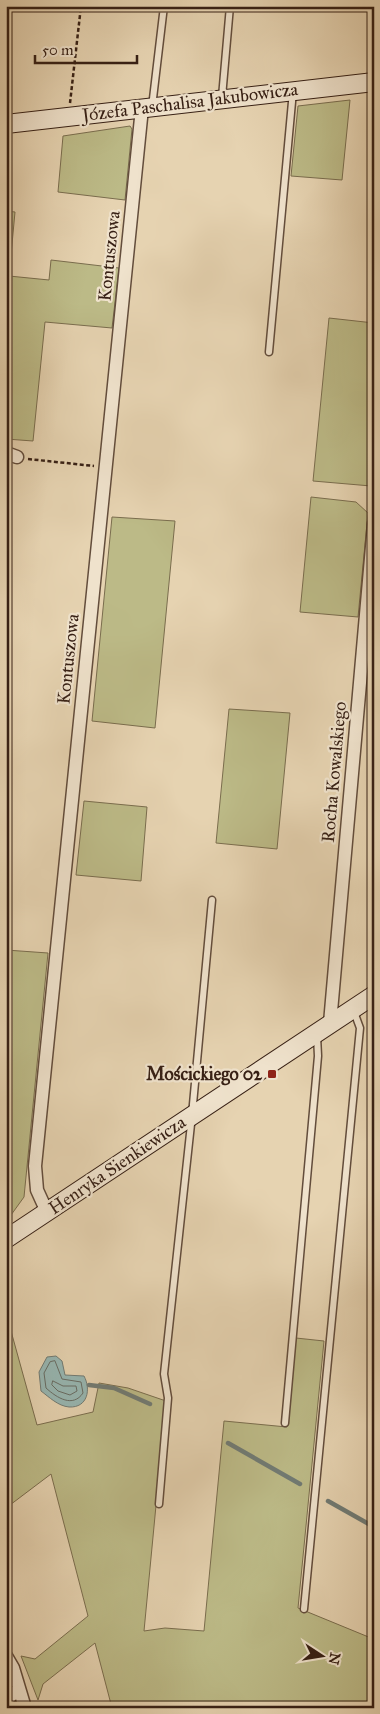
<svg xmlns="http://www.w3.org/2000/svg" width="380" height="1714" font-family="'IM FELL Great Primer',serif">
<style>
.green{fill:#bcba87;stroke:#7a6d4e}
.water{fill:#97b7b3;stroke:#717b74}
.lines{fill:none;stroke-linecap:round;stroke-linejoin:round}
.shore{stroke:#676c64;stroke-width:1}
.stream{stroke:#717b74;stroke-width:4.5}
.lane-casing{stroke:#634d3c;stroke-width:9}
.street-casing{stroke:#634d3c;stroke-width:15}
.secondary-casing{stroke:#372015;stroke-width:20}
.path{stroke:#372015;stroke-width:2.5;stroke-dasharray:4 2.5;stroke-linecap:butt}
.lane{stroke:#efe2cc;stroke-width:6}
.street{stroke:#efe2cc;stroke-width:12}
.secondary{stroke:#efe2cc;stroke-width:18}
.poi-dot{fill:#8f2418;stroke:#efe2cc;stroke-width:2}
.labels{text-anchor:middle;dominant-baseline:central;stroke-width:4.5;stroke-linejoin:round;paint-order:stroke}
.street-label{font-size:18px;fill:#372015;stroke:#efe2cc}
.poi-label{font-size:18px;font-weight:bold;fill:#372015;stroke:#efe2cc;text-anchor:end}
</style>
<rect width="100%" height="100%" fill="#e6d3b1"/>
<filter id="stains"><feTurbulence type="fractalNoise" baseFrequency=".004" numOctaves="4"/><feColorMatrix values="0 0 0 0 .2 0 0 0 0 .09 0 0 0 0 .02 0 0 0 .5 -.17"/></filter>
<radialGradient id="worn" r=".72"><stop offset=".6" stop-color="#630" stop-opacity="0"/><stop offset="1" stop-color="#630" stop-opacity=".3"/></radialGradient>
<path class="green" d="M350,100l-8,80 -51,-4 7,-70z
M130,126l2,3 -7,71 -67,-8 5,-56z
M6,211l9,1 -6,64 40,4 2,-20 68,8 -7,60 -67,-6 -12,119 -27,-2v-133l3,-29 -3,-1z
M329,318l45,5v139l-3,24 -58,-5z
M311,497l45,5 12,11 -10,104 -58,-5z
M112,517l63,4 -20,207 -63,-7z
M229,709l61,4 -13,136 -61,-6z
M84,801l63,6 -6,74 -65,-6z
M6,950l42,3 -24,244 -18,25z
M11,1331l26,94 56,-13 6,-29 29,5 38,13 -22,230 21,-3 39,3 20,-210 63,6 9,-89 28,3 -26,267 73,30 3,-25v95h-262l-17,-65 -52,41 -5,16 -17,-44 14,3 53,-43 -37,-142 -45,34v-174z"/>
<path class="water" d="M56,1356l6,5 3,14 19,1c7,13 4,32 -15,31 -11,-1 -20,-10 -28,-16l-2,-19 8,-15z"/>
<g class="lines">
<path class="shore" d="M55,1361l7,18 19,3 2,11c-10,15 -26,5 -37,-5l-2,-15 6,-11z
M53,1381l10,5h13l1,5 -7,4 -12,-4 -6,-6z"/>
<path class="stream" d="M89,1385l25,3 36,16
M228,1443l72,41
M328,1501l46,26"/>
<g class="lane-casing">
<path id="lane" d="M222,97l8,-91
M152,107l12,-101
M269,352l24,-261
M285,1423l33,-367 -1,-20
M159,1504l9,-106 -4,-24 28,-259 20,-215
M304,1609l56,-581 -7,-19"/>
</g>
<g class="street-casing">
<path id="street" d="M6,453l11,4
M330,1023l44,-499
M47,1212l-10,-22 -2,-24 107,-1058
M6,1656l7,12 12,40
M6,1700l13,-11"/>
</g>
<g class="secondary-casing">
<path id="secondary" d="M6,124l368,-42
M6,1239l368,-244"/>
</g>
<path class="path" d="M70,103l11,-97
M28,459l66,7"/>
<use href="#lane" class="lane"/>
<use href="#street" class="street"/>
<use href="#secondary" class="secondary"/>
</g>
<rect class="poi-dot" x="267" y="1069" width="10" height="10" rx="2.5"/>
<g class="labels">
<g class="street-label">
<text transform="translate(190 102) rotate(-7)">Józefa Paschalisa Jakubowicza</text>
<text transform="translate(109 256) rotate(-84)">Kontuszowa</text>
<text transform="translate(68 659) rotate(-84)">Kontuszowa</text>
<text transform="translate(334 772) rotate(-85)">Rocha Kowalskiego</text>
<text transform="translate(117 1165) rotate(-34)">Henryka Sienkiewicza</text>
</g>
<g class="poi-label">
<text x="262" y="1074">Mościckiego 02</text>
</g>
</g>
<rect width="380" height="1714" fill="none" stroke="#e6d3b1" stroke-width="25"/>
<rect x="8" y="8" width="365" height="1699" fill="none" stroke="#372015" stroke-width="2.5"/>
<rect x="12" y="12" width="355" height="1689" fill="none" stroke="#372015"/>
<g transform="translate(322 1656) rotate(102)" stroke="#efe2cc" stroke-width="4" paint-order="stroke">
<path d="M0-4L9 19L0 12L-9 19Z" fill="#372015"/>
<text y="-8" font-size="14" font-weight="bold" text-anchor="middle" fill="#372015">N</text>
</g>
<path d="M35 55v8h102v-8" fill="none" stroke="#372015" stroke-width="2.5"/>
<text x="42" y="55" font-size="15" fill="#372015" stroke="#efe2cc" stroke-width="4" paint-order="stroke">50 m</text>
<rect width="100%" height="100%" filter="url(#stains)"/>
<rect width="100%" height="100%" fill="url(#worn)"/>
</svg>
